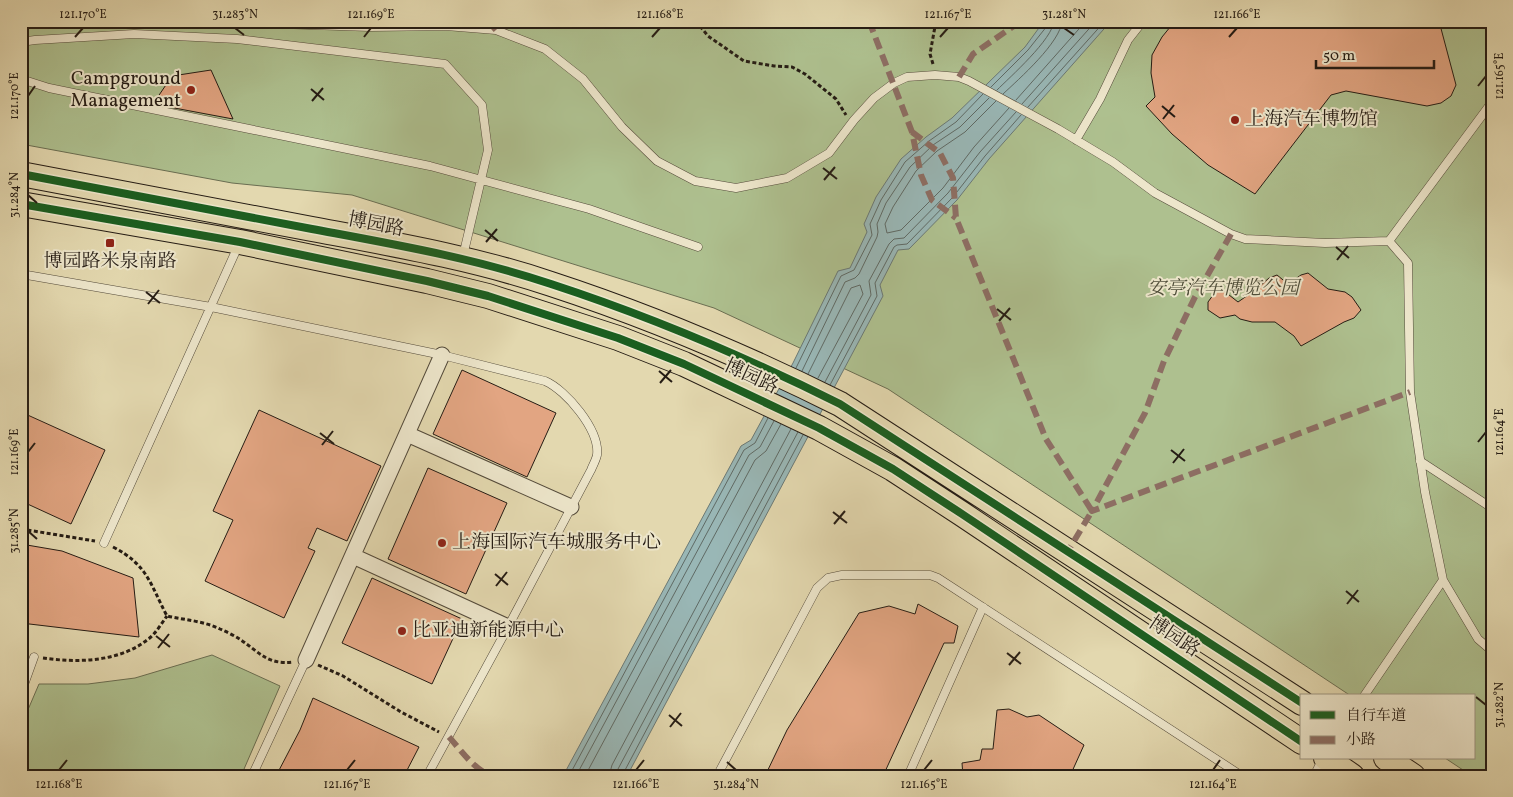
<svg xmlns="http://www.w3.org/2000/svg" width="1513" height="797" font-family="Vollkorn,'Noto Serif SC',serif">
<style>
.green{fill:#aec08f;stroke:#6a6e52}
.water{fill:#99b7b6;stroke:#6b7975}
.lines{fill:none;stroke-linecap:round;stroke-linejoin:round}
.shore{stroke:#5f6a65;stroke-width:1}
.building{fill:#e2a582;stroke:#251c14}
.lane-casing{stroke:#544b3b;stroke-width:9}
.street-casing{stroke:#544b3b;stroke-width:17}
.primary-casing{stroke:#251c14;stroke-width:26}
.path{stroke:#251c14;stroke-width:3;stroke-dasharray:4 2.5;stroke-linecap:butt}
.lane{stroke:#ede6cb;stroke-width:8}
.street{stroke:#ede6cb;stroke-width:15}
.primary{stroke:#e3d8af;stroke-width:24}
.quiet{stroke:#8d6e63;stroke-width:6;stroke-dasharray:12 6;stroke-linecap:butt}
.cycleway-casing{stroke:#ede6cb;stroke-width:11}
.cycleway{stroke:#1b5e20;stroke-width:8}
.ticks{fill:none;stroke:#251c14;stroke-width:2}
.poi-dot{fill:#8f2418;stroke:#ede6cb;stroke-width:2}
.labels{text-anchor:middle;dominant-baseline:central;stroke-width:4;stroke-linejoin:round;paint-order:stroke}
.poi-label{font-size:19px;fill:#251c14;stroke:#ede6cb;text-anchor:start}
.street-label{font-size:19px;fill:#251c14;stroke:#ede6cb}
.park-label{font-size:19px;font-style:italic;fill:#4e4d39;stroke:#ede6cb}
.neatline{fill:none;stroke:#251c14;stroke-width:2}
.ticks-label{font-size:12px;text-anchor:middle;fill:#251c14}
</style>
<rect width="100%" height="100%" fill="#e3d8af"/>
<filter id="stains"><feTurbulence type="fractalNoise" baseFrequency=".004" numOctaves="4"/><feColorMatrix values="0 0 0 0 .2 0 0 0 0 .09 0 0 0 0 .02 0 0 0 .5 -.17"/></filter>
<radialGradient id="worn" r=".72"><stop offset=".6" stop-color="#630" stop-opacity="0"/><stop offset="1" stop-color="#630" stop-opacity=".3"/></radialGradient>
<path class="green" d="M21,21h1471v755h-20l-27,-18h29v-62h-123l-463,-307 -174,-81 -362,-113 -120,-12 -211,-39z
M212,655l68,31 -39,90h-205l-15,-7v-43l18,-42h49l47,-6z"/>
<path class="water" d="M1044,21h67l-122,138 -32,41 -48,49 -11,1 -18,35 3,11 -256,480h-64l178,-330 10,-6 42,-77 45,-92 12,-3 17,-36 -3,-8 12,-27 25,-38 25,-22 26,-19 73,-71z"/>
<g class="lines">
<path class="shore" d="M991,87l37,-37 19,-24 1,-5
M997,90c13,-13 56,-51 57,-69
M1003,94c16,-15 58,-52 59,-73
M1016,100l70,-79
M996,101l-31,31 -28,19 -21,20 -23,36 -8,17 2,9 14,-3 42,-42 31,-41 35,-39
M1022,104l74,-83
M1028,107l77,-86
M796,368l45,-92 13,-6 18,-35 -2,-11 11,-24 24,-38 24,-21 27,-19 27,-28
M802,371l43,-89 10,-4 4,-4 18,-37 1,-5 -1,-8 9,-21 24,-36 23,-22 27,-18 29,-29
M808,374l43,-86 9,-3 3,9 -45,84
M825,382l46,-87 -2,-14 20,-37 5,-5 10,-1 44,-45 32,-41 36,-40
M830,385l47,-89 -2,-13 19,-36 3,-2 10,-1 46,-47 32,-41 36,-41
M569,776l175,-326 11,-7 13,-25
M576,776l173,-321 11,-8 14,-26
M585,776l170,-316 11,-9 15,-27
M609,776l3,-11 179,-336
M617,776l1,-7 180,-337
M623,776l1,-4 179,-337"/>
</g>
<path class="building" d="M1175,21h264l17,64 -5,11 -10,7 -14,3 -81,-15 -15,4 -76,99 -47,-29 -36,-31 -26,-28 9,-9 -4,-24 1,-18 10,-18z
M211,70l22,49 -80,-15 19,-28z
M1308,273l20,16 17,3 7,5 9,13 -7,8 -10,4 -43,24 -7,-10 -19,-14h-23l-12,-3 -5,-4 -15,3 -12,-8v-8l8,-11h8l14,11 13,-9 3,-6 6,-1 9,-8 8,-3 11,9 13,-9z
M462,370l94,43 -29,64 -94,-43z
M259,410l122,56 -34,75 -30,-13 -9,20 7,3 -31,67 -79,-37 28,-61 -20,-9z
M21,412l84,38 -34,74 -50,-23z
M428,468l79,35 -41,91 -78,-35z
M21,544l41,7 71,27 6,59 -118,-14z
M372,578l90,41 -30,65 -90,-41z
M918,604l40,22 -4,17h-10l-61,133h-118l22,-46 72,-117 30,-7 26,8z
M313,698l106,49 -15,29h-128l24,-46z
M1009,709l18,8 12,-2 45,30 -14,31h-107l-1,-13 18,-3 2,-11h11l4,-39z"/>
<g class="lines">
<g class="lane-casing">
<path id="lane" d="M264,21l15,3 91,3 76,-1 50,4 49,19 38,30 39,48 35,34 38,20 41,7 51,-10 42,-25 25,-33 20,-22 20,-15 13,-6 28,-2 24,2 10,4 89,48 55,33 42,31 76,41 14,5 80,4 64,-2 103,-139
M21,42l14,-2 99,-6 103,5 208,25 37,41 6,45 -25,106
M21,79l28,9 381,78 159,43 109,38
M1076,140l24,-41 28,-59 15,-19
M21,274l190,33 231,48 103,26c21,9 55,49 52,74 -1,5 -4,10 -6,15l-83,157 -81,149
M1420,461l72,47
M104,543l135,-299
M1443,580l35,59 14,12
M21,693l13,-36
M1364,696l79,-116 -18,-88 -15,-100 -2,-129 -19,-22
M252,776l54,-116
M717,776l100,-188 11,-10 14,-3h88l8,3 304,198
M908,776l75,-169
M1314,776l9,-18"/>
</g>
<g class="street-casing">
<path id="street" d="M407,434l164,73
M353,556l155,71
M306,660l136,-305"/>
</g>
<g class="primary-casing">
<path id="primary" d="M21,174c97,19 194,37 291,55 80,15 162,29 239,55 98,32 197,74 289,120l462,299
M21,204l219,38 187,39 61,15 130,42 66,26 135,64 74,41 69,45 340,228
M1326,758l26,18
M1386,758l27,18"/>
</g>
<path class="path" d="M696,21l12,15 36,25 30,5 18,1 13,7 31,25 10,16
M933,64l-3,-10 6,-33
M21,529l74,12
M113,547c35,18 37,37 54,69 18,4 37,5 53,13 7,3 15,7 21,11 19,13 27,25 52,22
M43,658c34,5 76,4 104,-18 8,-5 14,-16 20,-24
M318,665l25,11 58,36 38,20"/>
<use href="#lane" class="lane"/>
<use href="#street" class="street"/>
<use href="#primary" class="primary"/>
<path class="quiet" d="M411,21l2,5
M488,21l8,9
M869,21l43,111 9,43 11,25 24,18
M959,77l14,-23 48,-33
M912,132l28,21 13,25 3,40 90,221 46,72 -24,40
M1231,234l-36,63 -31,64 -19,52 -53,98 318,-119
M449,737c12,13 28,37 46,39
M538,776h5"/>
<g class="cycleway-casing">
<path id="cycleway" d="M21,174c97,19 194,37 291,55 80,15 162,29 239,55 98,32 197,74 289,120l462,299
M21,204l219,38 187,39 61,15 130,42 66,26 135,64 74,41 69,45 340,228"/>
</g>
<use href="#cycleway" class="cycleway"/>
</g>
<path class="ticks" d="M235,28l9,7M1064,28l10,7M75,37l8,-9M364,37l7,-9M652,37l8,-9M940,37l8,-9M1229,37l8,-9M1478,86l8,-10M311,89l13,11M28,96l7,-10M312,101l11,-13M1162,106l13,11M1163,119l11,-14M823,168l14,11M824,180l11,-13M28,195l9,8M485,230l13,11M486,242l11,-13M1336,247l13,11M1337,260l11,-14M146,292l14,11M148,304l11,-14M997,309l14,11M999,321l11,-13M659,371l13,11M660,383l11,-13M320,433l14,11M1478,442l8,-10M322,445l11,-14M1171,450l14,11M28,452l7,-9M1173,463l11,-14M833,512l14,11M834,524l11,-13M28,531l9,8M495,574l13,11M496,586l11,-14M1346,591l13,11M1347,604l11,-14M156,636l14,11M158,648l11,-14M1007,653l14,11M1009,665l11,-13M1476,697l10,8M669,715l13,11M670,727l11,-14M727,762l9,8M59,770l8,-10M347,770l8,-10M636,770l8,-10M924,770l8,-10M1213,770l7,-10"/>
<g class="poi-dot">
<circle cx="191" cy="90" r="5"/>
<circle cx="1235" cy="120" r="5"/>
<rect x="105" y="238" width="10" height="10" rx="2.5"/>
<circle cx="442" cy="543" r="5"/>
<circle cx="402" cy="631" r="5"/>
</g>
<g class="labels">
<g class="poi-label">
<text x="181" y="79" text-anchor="end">Campground<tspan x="181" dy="22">Management</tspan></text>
<text x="1245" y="120">上海汽车博物馆</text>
<text x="110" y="262" text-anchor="middle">博园路米泉南路</text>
<text x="452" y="543">上海国际汽车城服务中心</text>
<text x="412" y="631">比亚迪新能源中心</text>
</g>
<g class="street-label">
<text transform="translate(376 225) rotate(11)">博园路</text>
<text transform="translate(751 377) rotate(25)">博园路</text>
<text transform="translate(1174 637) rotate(34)">博园路</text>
</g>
<g class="park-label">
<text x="1223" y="289">安亭汽车博览公园</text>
</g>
</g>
<rect width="1513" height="797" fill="none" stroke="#e3d8af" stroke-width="55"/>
<rect x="1300" y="694" width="175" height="65" fill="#ede6cb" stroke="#9d9582"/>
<rect x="1310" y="711" width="25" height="8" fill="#1b5e20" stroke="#9d9582"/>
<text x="1346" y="720" font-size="15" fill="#251c14">自行车道</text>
<rect x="1310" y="736" width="25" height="8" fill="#8d6e63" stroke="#9d9582"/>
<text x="1346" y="744" font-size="15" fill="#251c14">小路</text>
<path d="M1316 60v8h118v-8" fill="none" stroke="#251c14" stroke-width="2.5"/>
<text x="1323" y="60" font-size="15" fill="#251c14" stroke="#ede6cb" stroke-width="4" paint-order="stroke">50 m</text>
<rect x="28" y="28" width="1458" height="742" class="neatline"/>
<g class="ticks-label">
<text x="83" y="18">121.170°E</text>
<text x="235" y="18">31.283°N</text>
<text x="371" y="18">121.169°E</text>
<text x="660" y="18">121.168°E</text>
<text x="948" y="18">121.167°E</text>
<text x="1064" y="18">31.281°N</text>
<text x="1237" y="18">121.166°E</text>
<text transform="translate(1499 76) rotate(-90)" y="4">121.165°E</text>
<text transform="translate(14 96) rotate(-90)" y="4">121.170°E</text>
<text transform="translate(14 195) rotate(-90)" y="4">31.284°N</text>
<text transform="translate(1499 432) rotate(-90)" y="4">121.164°E</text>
<text transform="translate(14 452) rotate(-90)" y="4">121.169°E</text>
<text transform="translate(14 531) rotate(-90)" y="4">31.285°N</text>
<text transform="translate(1499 705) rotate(-90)" y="4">31.282°N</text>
<text x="59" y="788">121.168°E</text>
<text x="347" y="788">121.167°E</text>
<text x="636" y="788">121.166°E</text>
<text x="736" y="788">31.284°N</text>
<text x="924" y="788">121.165°E</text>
<text x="1213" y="788">121.164°E</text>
</g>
<rect width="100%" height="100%" filter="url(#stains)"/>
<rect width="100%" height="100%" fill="url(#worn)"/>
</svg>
